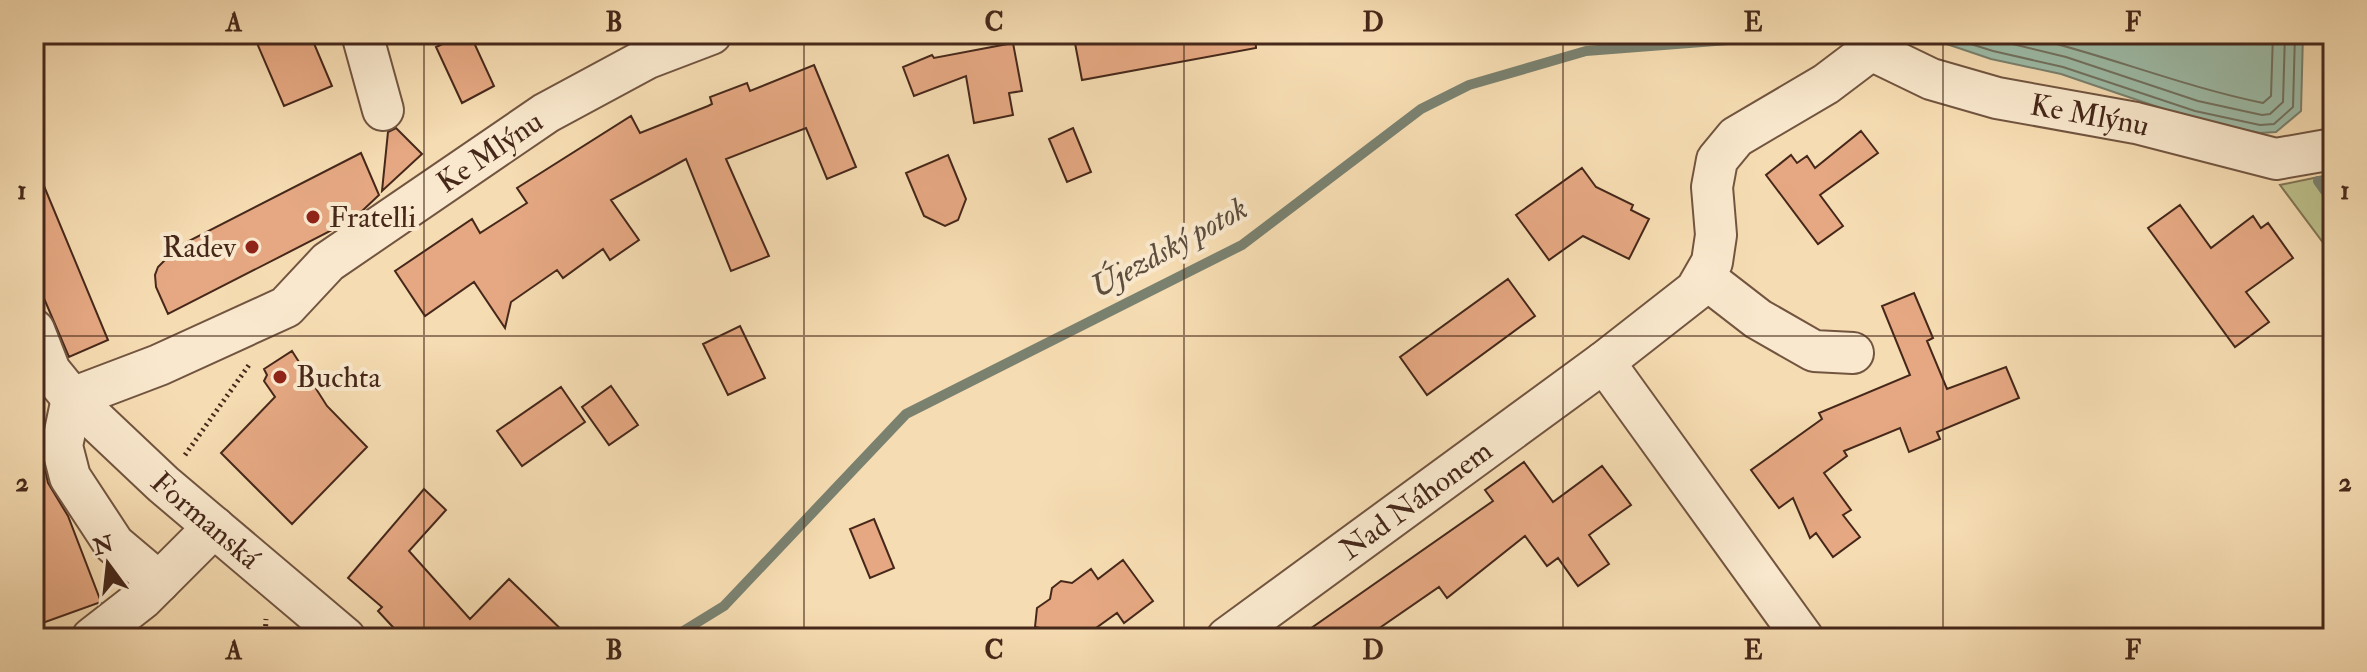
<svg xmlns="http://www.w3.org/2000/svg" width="2367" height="672" font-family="'IM FELL Double Pica',serif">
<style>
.green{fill:#bcc08c;stroke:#817453;stroke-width:2}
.water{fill:#9dbca8;stroke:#7a816f;stroke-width:2}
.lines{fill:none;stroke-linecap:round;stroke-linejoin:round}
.shore{stroke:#727261;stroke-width:2}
.stream{stroke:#7a816f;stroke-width:10}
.building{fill:#e5a882;stroke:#46281a;stroke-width:2}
.minor-casing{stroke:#725540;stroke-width:44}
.path{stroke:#46281a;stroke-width:5;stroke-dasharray:2 4;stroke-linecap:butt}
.minor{stroke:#f9e8cd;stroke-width:40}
.grid{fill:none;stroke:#46281a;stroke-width:2;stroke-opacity:0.55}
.poi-dot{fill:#8f2418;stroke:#f9e8cd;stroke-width:3}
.labels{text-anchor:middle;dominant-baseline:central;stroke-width:8;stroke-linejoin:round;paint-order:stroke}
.street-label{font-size:30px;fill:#46281a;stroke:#f9e8cd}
.poi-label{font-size:30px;fill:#46281a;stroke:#f9e8cd;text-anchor:start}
.water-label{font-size:32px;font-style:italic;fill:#5c4d3e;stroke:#f9e8cd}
.neatline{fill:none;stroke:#46281a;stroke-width:3}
.grid-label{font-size:26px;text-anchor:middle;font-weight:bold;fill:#46281a}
</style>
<rect width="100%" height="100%" fill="#f6dcb2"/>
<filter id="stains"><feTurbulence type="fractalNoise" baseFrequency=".0025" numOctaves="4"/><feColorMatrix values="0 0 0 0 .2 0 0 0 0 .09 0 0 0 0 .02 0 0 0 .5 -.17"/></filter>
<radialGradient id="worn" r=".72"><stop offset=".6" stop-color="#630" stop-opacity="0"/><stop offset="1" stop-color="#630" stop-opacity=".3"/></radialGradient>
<path class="green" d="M2333,174v82l-53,-71z"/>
<path class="water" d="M1917,34h386l-2,77 -25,21 -16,1 -67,-14 -132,-45 -70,-15z"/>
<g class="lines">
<path class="shore" d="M1939,34l54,17 70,16 132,44 65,14 14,-1 19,-17 2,-73
M1972,34l94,23 132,44 64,14 8,-1 13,-12 2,-68
M2018,34c83,19 162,52 245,69l8,-7 2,-62"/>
<path class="stream" d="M2318,181l15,21
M672,638l52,-32 182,-192 336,-169 179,-136 48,-24 117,-34 219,-17"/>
</g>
<path class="building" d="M253,34h57l22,52 -48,20z
M464,34h6l24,52 -32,17 -26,-56z
M1098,34h157l1,14 -174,32 -8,-42z
M1013,43l9,48 -13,2 4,22 -39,8 -8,-47 -52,20 -11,-29 29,-12 2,3z
M814,65l42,102 -29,12 -21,-51 -80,31 43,97 -38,15 -45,-112 -75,41 28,40 -29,20 -7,-11 -40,29 -6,-8 -46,32 -6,26 -31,-46 -49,34 -30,-45 77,-52 8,14 47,-30 -10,-15 114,-72 9,17 68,-27 4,-2 -2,-7 37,-14 3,8z
M396,128l26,26 -40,37 6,-59z
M1073,128l18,44 -24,10 -18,-43z
M1861,131l17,22 -58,42 23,31 -25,18 -52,-69 25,-20 6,8 10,-7 8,12z
M361,153l18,42 -18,17 -21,14 -172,88 -12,-27 -1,-12 3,-8 21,-21z
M948,155l18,44 -8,21 -13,6 -21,-10 -18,-43z
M34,162l74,178 -39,17 -35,-82z
M1582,168l14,19 37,18 -2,5 18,9 -20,40 -46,-23 -34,24 -33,-45z
M2180,205l31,43 42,-32 8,12 7,-5 25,35 -47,34 23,30 -34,25 -87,-119z
M1508,279l27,37 -108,79 -27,-38z
M1914,293l19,45 -6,3 20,48 59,-22 13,31 -82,34 3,7 -31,13 -9,-24 -56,23 3,5 -23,17 27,37 -8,5 17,22 -27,20 -17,-24 -6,5 -17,-40 -14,10 -28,-38 71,-51 -3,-6 91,-38 -28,-69z
M740,326l25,52 -37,17 -25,-51z
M292,351l35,55 40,41 -75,77 -71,-71 54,-56 -11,-16 3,-6 -3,-6z
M611,386l27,39 -29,20 -27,-38z
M561,387l24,35 -63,44 -25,-35z
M34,436l6,9 8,38 20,33 33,86 -67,24z
M1524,462l29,40 49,-36 29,39 -42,30 20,29 -31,22 -20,-28 -11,8 -22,-30 -78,62 -8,-11 -74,51h-68l196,-137 -8,-11z
M424,489l22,21 -37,41 61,68 39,-40 61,59h-167l-25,-27 4,-4 -34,-29z
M874,519l20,49 -24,10 -20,-49z
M1123,560l30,41 -29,22 -7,-10 -35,25h-26l-7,-8 -14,-3 2,-19 13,-9 2,-11 9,-7 11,2 19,-14 7,10z"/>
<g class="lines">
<g class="minor-casing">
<g id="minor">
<path d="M362,34l21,76"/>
<path id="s1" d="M1862,34l9,16 60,29 66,19 139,25 140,36 57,-10"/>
<path d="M1705,278l53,41 56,32 39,2"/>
<path id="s2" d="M34,330l16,41 22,27 91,86 182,154"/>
<path d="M1604,362l199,276"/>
<path id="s3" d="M72,398l87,-33 127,-58 42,-45 218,-149 102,-55 63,-24"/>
<path d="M72,398l-10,48 8,31 44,67 45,38"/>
<path d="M92,638l50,-39 72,-72"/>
<path id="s4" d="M1227,638l377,-276 92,-72 16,-28 4,-27 -4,-48 5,-27 19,-23 90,-53 45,-34"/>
</g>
</g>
<path class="path" d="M185,455l64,-90
M265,638l1,-19"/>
<use href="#minor" class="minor"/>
</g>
<path class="grid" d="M424,34v604M804,34v604M1184,34v604M1563,34v604M1943,34v604M34,336h2299"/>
<g class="poi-dot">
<circle cx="313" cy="217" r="8"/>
<circle cx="252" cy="247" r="8"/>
<circle cx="280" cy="377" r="8"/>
</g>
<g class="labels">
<g class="street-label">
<text stroke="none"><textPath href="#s1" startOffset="248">Ke Mlýnu</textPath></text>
<text stroke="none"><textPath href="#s3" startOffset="490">Ke Mlýnu</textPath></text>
<text stroke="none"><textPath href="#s4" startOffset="234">Nad Náhonem</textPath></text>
<text stroke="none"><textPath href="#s2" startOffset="260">Formanská</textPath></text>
</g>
<g class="poi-label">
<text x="329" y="217">Fratelli</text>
<text x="236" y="247" text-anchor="end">Radev</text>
<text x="296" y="377">Buchta</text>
</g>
<g class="water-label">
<text transform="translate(1169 248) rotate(-29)">Újezdský potok</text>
</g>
</g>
<rect width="2367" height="672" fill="none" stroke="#f6dcb2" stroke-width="88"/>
<g transform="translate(108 564) rotate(345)" stroke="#f9e8cd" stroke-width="6" paint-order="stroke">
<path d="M0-6L14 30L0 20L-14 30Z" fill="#46281a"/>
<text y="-12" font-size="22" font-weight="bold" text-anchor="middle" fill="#46281a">N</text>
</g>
<rect x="44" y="44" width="2279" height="584" class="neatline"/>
<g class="grid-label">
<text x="234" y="31">A</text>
<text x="614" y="31">B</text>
<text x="994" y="31">C</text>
<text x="1373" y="31">D</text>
<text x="1753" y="31">E</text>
<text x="2133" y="31">F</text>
<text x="22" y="199">1</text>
<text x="2345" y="199">1</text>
<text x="22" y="491">2</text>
<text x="2345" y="491">2</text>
<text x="234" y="659">A</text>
<text x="614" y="659">B</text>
<text x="994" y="659">C</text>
<text x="1373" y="659">D</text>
<text x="1753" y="659">E</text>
<text x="2133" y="659">F</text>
</g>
<rect width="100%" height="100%" filter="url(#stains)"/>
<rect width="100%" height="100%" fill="url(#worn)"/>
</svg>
